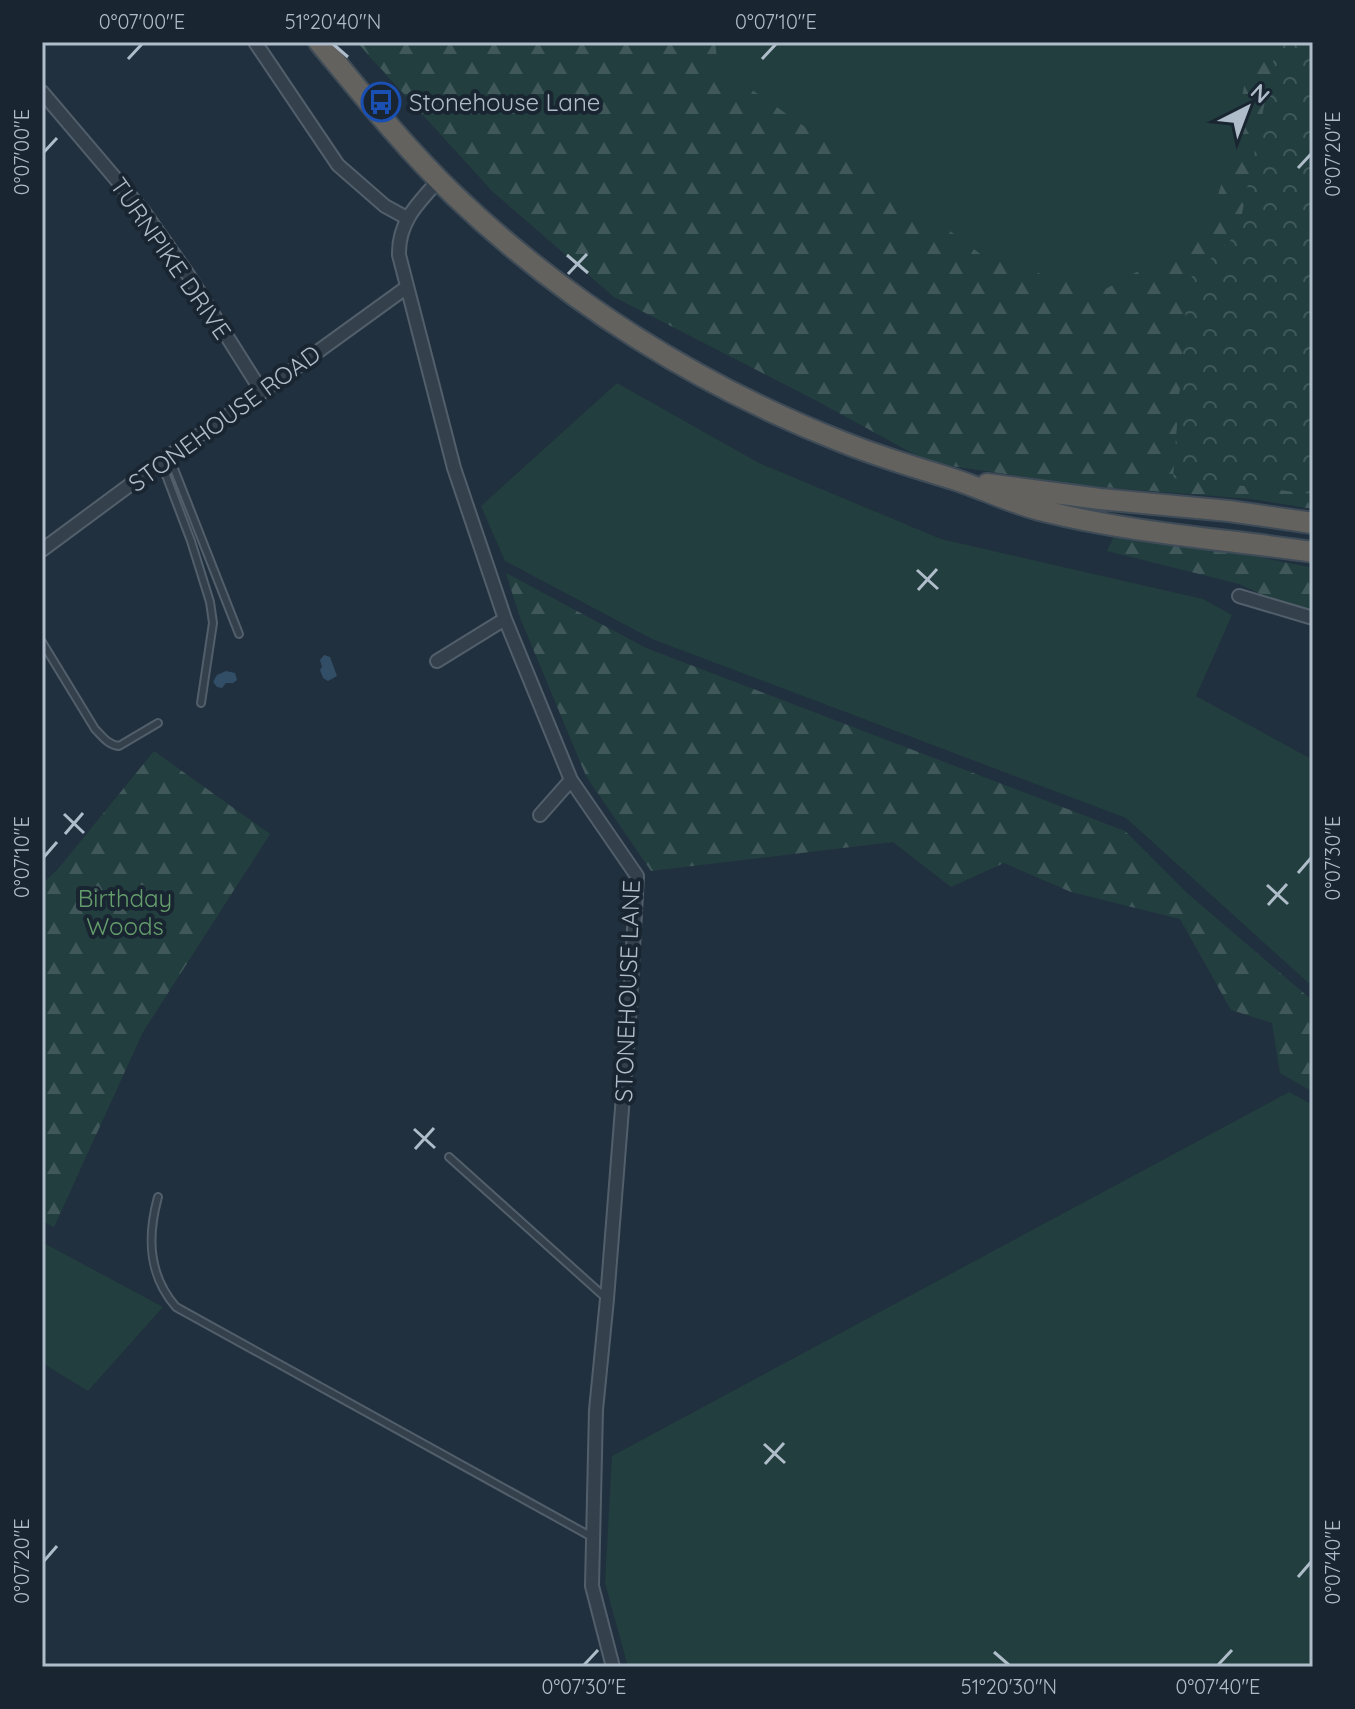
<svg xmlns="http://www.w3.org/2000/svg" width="1355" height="1709" font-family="Quicksand,sans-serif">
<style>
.green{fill:#223e3e}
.forest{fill:url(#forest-firs)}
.park{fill:url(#park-crowns)}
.water{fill:#324e67}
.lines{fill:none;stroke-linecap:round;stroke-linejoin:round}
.service-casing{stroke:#525f6b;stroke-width:10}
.minor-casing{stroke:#525f6b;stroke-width:16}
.trunk-casing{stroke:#3f4c58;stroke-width:24}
.service{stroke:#34414d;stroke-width:6}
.minor{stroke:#34414d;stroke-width:12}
.trunk{stroke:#63625f;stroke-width:20}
.ticks{fill:none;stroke:#afbcc9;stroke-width:3}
.labels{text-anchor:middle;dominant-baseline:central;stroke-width:8;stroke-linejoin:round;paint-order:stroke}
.poi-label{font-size:24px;fill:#afbcc9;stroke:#192632;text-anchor:start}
.street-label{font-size:24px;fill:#afbcc9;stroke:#192632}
.park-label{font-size:24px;fill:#649d6b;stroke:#192632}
.neatline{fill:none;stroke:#afbcc9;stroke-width:3}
.ticks-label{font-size:20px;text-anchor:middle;fill:#afbcc9}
</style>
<defs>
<pattern id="forest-firs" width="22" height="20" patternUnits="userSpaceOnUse" patternTransform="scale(2)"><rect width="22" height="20" fill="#223e3e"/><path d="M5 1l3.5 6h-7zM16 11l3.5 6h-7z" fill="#405859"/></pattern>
<pattern id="park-crowns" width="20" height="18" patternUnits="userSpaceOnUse" patternTransform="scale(2)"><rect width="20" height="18" fill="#223e3e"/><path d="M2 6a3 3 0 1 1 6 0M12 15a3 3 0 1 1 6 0" fill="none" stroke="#405859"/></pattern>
</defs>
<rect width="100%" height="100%" fill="#20303e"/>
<path class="green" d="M356,42h957l-46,248 -175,198 -99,-16 -54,-11 -450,-274z
M617,383l142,80 182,76 262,60 29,16 -36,81 117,64v227l-187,-169 -474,-179 -147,-78 -24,-55z
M1289,1092l24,13v562h-685l-23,-84 7,-127z
M42,1242l121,65 -75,84 -46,-28z"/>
<path class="forest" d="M357,42h358l3,24 194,136 71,54 117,36 106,-58 24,-78 18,-89 10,-25h55v467l-61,-10 -164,-13 -158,-23 -113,-62 -203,-104 -122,-106z
M1114,536l140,20 59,12v50l-74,-34 -132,-33z
M506,573l140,75 479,183 62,62 126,108v91l-33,-19 -8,-50 -41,-13 -51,-91 -109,-27 -67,-29 -53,24 -58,-45 -242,29 -65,-95 -67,-161z
M154,751l116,83 -127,198 -89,195 -12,-6v-337l16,-15z"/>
<path class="park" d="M1281,42h32v452l-140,-16 15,-198 50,-47 38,-185z"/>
<path class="water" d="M324,655l6,2 7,19 -9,5 -5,-3 -3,-8 2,-3 -2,-7z
M226,671l9,2 2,7 -4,3h-7l-4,5 -5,-1 -4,-5 4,-7z"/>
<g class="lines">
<g class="service-casing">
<path id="service" d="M169,456l70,178
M161,462l30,79 19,61 3,21 -12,80
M42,642l53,87c7,7 13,16 24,17l39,-23
M449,1157l158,142
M158,1197c-11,40 -10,78 18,110l416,230"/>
</g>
<g class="minor-casing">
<path id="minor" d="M255,42l83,123 47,41 22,12
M42,92l102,120 43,61 75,119
M439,180c-21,23 -41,42 -40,75l55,213 51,151 66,161 66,96 -8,144 -22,279 -11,111 -4,176 21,81
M42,550l127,-94 93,-64 145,-105
M1239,596l74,22
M437,661l68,-42
M540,815l31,-35"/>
</g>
<g class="trunk-casing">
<path id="trunk" d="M319,42c43,52 86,106 136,154 112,107 246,191 390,247 35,14 72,25 108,36 31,10 60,25 91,32 88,22 180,28 269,41
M987,484l113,15 129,12 84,12"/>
</g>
<use href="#service" class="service"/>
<use href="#minor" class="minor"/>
<use href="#trunk" class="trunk"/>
</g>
<path class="ticks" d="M333,44l15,13M128,59l14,-15M762,59l14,-15M44,152l13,-14M1298,168l13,-14M567,255l21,18M568,274l19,-20M917,570l21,19M918,590l19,-21M64,814l20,19M65,834l18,-21M44,857l13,-15M1298,873l13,-15M1267,885l21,19M1268,905l19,-21M414,1129l21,19M415,1149l19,-21M764,1444l21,19M765,1464l19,-21M44,1561l13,-15M1298,1577l13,-15M994,1652l15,13M584,1665l14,-15M1218,1665l14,-15"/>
<defs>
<g id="bus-ring" transform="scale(2)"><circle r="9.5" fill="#192632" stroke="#1a4fb4" stroke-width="1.5"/><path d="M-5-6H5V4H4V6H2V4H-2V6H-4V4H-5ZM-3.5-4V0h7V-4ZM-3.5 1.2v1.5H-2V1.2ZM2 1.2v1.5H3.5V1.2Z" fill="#1a4fb4"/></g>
</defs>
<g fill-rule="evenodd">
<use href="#bus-ring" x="381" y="102"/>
</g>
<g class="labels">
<g class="poi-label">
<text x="409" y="102">Stonehouse Lane</text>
</g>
<g class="street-label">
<text transform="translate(171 258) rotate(55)">TURNPIKE DRIVE</text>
<text transform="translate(224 418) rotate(-36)">STONEHOUSE ROAD</text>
<text transform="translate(627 991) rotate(-88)">STONEHOUSE LANE</text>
</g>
<g class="park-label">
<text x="125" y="898">Birthday<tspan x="125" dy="28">Woods</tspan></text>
</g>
</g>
<rect width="1355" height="1709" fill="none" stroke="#192632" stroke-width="88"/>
<g transform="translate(1247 108) rotate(42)" stroke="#192632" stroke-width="6" paint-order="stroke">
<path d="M0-6L14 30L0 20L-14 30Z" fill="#afbcc9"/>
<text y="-12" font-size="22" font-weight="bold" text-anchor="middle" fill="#afbcc9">N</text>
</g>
<rect x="44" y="44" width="1267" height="1621" class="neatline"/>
<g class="ticks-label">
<text x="142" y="29">0°07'00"E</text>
<text x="333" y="29">51°20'40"N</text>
<text x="776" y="29">0°07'10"E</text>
<text transform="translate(22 152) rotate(-90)" y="7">0°07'00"E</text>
<text transform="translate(1333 154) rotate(-90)" y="7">0°07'20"E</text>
<text transform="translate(22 857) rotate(-90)" y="7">0°07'10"E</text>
<text transform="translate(1333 858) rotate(-90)" y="7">0°07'30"E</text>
<text transform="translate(22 1561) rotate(-90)" y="7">0°07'20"E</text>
<text transform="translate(1333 1562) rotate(-90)" y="7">0°07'40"E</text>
<text x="584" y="1694">0°07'30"E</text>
<text x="1009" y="1694">51°20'30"N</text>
<text x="1218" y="1694">0°07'40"E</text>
</g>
</svg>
